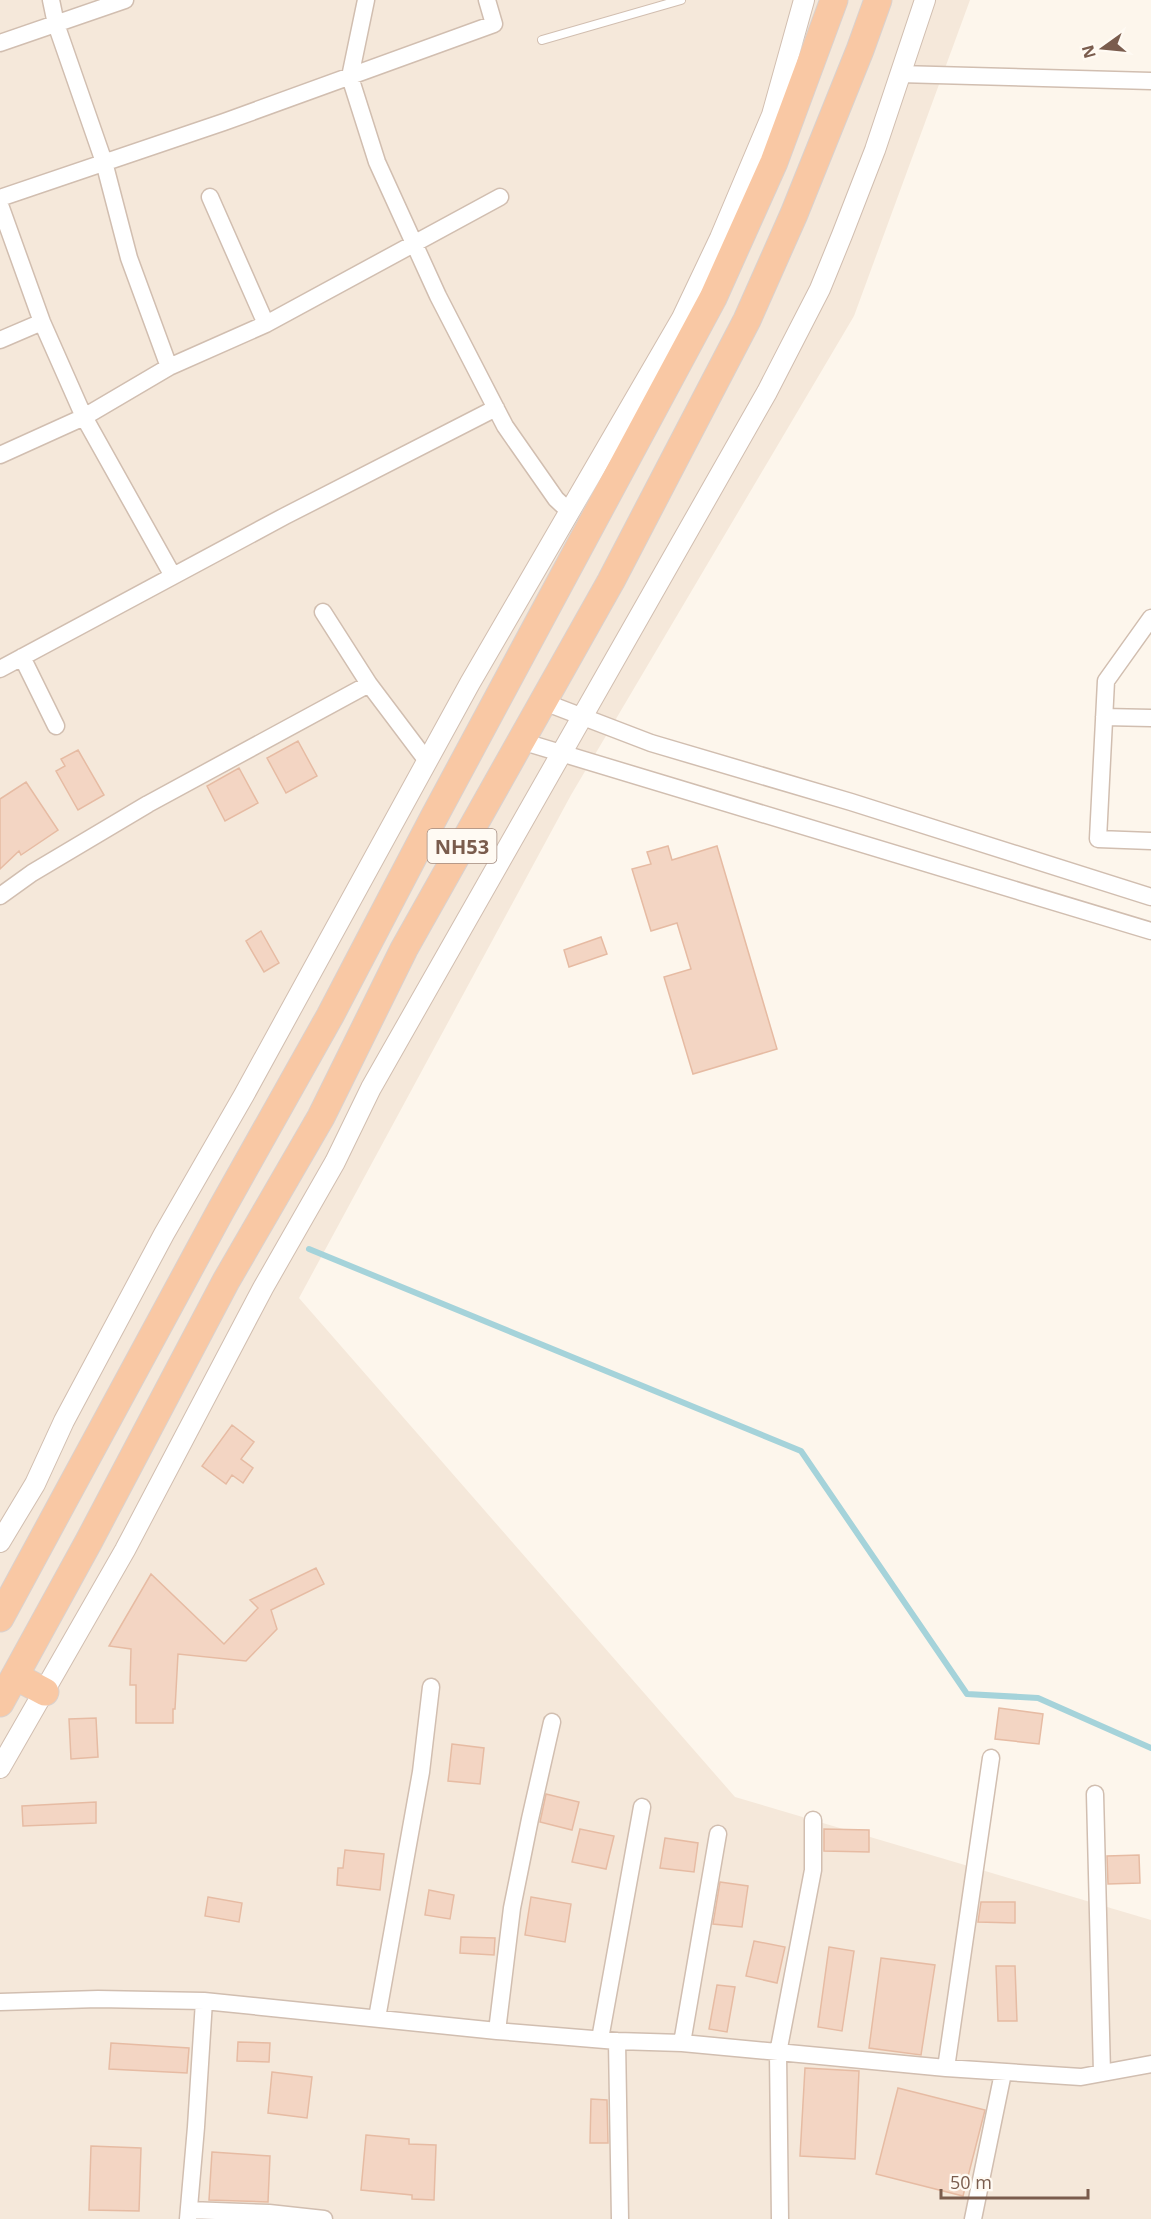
<svg xmlns="http://www.w3.org/2000/svg" width="1151" height="2219" font-family="'Open Sans',sans-serif">
<style>
.residential{fill:#f5e8da}
.lines{fill:none;stroke-linecap:round;stroke-linejoin:round}
.stream{stroke:#a5d3da;stroke-width:6}
.building{fill:#f3d5c3;stroke:#e6bba3;stroke-width:1.5}
.service-casing{stroke:#d1beb0;stroke-width:10}
.minor-casing{stroke:#d1beb0;stroke-width:19}
.tertiary-casing{stroke:#d1beb0;stroke-width:22}
.trunk-casing{stroke:#dad1cd;stroke-width:29}
.service{stroke:#fff;stroke-width:8}
.minor{stroke:#fff;stroke-width:16}
.tertiary{stroke:#fff;stroke-width:20}
.trunk{stroke:#f9c8a4;stroke-width:27}
.labels{text-anchor:middle;dominant-baseline:central;stroke-width:4.5;stroke-linejoin:round;paint-order:stroke}
.shield{fill:#fffaf3;stroke:#a28b7f;stroke-width:1.5}
.shield-label{font-size:20px;font-weight:bold;fill:#7a5c4d}
</style>
<rect width="100%" height="100%" fill="#fdf6ec"/>
<path class="residential" d="M0,0h970l-116,316 -283,479 -272,503 436,499 416,123v299h-1151z"/>
<g class="lines">
<path class="stream" d="M309,1249l492,202 166,243 71,4 113,50"/>
</g>
<path class="building" d="M298,741l19,35 -31,17 -19,-35z
M78,750l26,45 -26,15 -22,-39 9,-5 -4,-7z
M239,768l19,35 -33,18 -18,-35z
M26,782l32,48 -37,25 -2,-4 -19,18v-70z
M668,846l4,14 45,-14 60,203 -84,25 -29,-97 27,-8 -14,-46 -26,8 -19,-62 19,-5 -4,-12z
M261,931l18,32 -15,9 -18,-31z
M601,937l6,17 -38,13 -5,-17z
M232,1425l22,17 -13,17 12,9 -10,15 -11,-8 -6,9 -24,-18z
M316,1568l8,16 -53,26 6,19 -31,32 -68,-7 -3,55h-2v14h-37v-38h-6l1,-36 -22,-3 42,-72 73,70 34,-36 -8,-8z
M999,1708l44,6 -4,30 -44,-5z
M96,1718l2,39 -27,2 -2,-40z
M452,1744l32,4 -4,36 -32,-3z
M546,1794l33,8 -7,28 -32,-8z
M96,1802v21l-73,3 -1,-20z
M580,1829l34,7 -8,33 -34,-7z
M824,1829l45,1v22l-45,-1z
M665,1838l33,5 -4,29 -34,-4z
M345,1850l39,4 -4,36 -43,-5 1,-17h5z
M1139,1855l1,28 -32,1 -1,-28z
M720,1882l28,4 -6,41 -29,-3z
M429,1890l25,5 -4,24 -25,-4z
M208,1897l34,6 -3,19 -34,-6z
M531,1897l40,7 -6,38 -40,-7z
M981,1902h34v21l-37,-1z
M461,1937l34,1 -1,17 -34,-2z
M754,1941l31,6 -8,36 -31,-7z
M829,1947l25,4 -12,80 -24,-4z
M881,1958l54,7 -14,90 -52,-7z
M996,1966h19l2,55h-19z
M717,1985l18,2 -8,45 -18,-3z
M238,2042l32,1 -1,19 -32,-1z
M111,2043l78,5 -2,25 -78,-4z
M805,2068l54,3 -4,88 -55,-3z
M272,2072l40,5 -5,41 -39,-5z
M898,2088l87,22 -22,86 -87,-22z
M591,2099l16,1 1,43h-18z
M366,2135l43,4v5l27,1 -2,55 -22,-1v-4l-51,-5z
M91,2146l50,2 -2,63 -50,-1z
M212,2152l58,4 -2,46 -59,-2z"/>
<g class="lines">
<g class="service-casing">
<path id="service" d="M542,40l139,-40"/>
</g>
<g class="minor-casing">
<path id="minor" d="M51,0l5,24 48,138 25,96 40,109
M366,0l-16,77 27,85 61,134 67,130 51,73 14,13
M0,43l125,-43
M899,74l252,7
M210,197l56,127
M0,198l224,-76 270,-98 -7,-24
M0,205l42,117 42,95 89,159
M0,340l42,-18
M0,455l84,-38 85,-50 97,-43 234,-127
M323,612l46,72 58,77
M1151,618l-45,63 -8,158 53,2
M22,657l34,69
M0,669l285,-153 211,-108
M544,702l107,41 200,59 300,95
M1104,717l47,1
M521,741l630,190
M0,896l32,-23 116,-69 221,-120
M1095,1794l7,279
M0,2002l98,-3 106,2 293,30 120,10 3,178
M377,2018l44,-246 10,-85
M497,2031l15,-123 18,-89 22,-97
M600,2039l42,-232
M617,2041l65,2 264,25 135,9 70,-13
M682,2043l36,-209
M946,2068l45,-310
M189,2210l80,3 55,6
M188,2219l8,-92 8,-126
M780,2219l-2,-166 35,-183v-50
M973,2219l30,-146"/>
</g>
<g class="tertiary-casing">
<path id="tertiary" d="M0,1542l35,-58 29,-63 100,-187 80,-139 226,-412 212,-365 38,-80 52,-123 32,-115
M0,1768l125,-218 138,-262 72,-126 36,-74 396,-696 53,-103 22,-54 33,-85 50,-150"/>
</g>
<g class="trunk-casing">
<path id="trunk" d="M0,1618l221,-408 109,-194 103,-197 280,-521 61,-136 60,-162
M15,1676l30,16
M0,1703l89,-162 137,-260 95,-164 83,-168 207,-368 136,-261 47,-106 66,-164 18,-50"/>
</g>
<use href="#service" class="service"/>
<use href="#minor" class="minor"/>
<use href="#tertiary" class="tertiary"/>
<use href="#trunk" class="trunk"/>
</g>
<g class="labels">
<rect class="shield" x="427.5" y="829" width="69" height="34" rx="4.5"/>
<g class="shield-label">
<text x="462" y="846">NH53</text>
</g>
</g>
<g transform="translate(1103 48) rotate(255)" stroke="#fffaf3" stroke-width="4.5" paint-order="stroke">
<path d="M0-4.5L10 22L0 15L-10 22Z" fill="#7a5c4d"/>
<text y="-9" font-size="16" font-weight="bold" text-anchor="middle" fill="#7a5c4d">N</text>
</g>
<path d="M941 2189v9h147v-9" fill="none" stroke="#7a5c4d" stroke-width="3"/>
<text x="950" y="2189" font-size="18" fill="#7a5c4d" stroke="#fffaf3" stroke-width="4.5" paint-order="stroke">50 m</text>
</svg>
